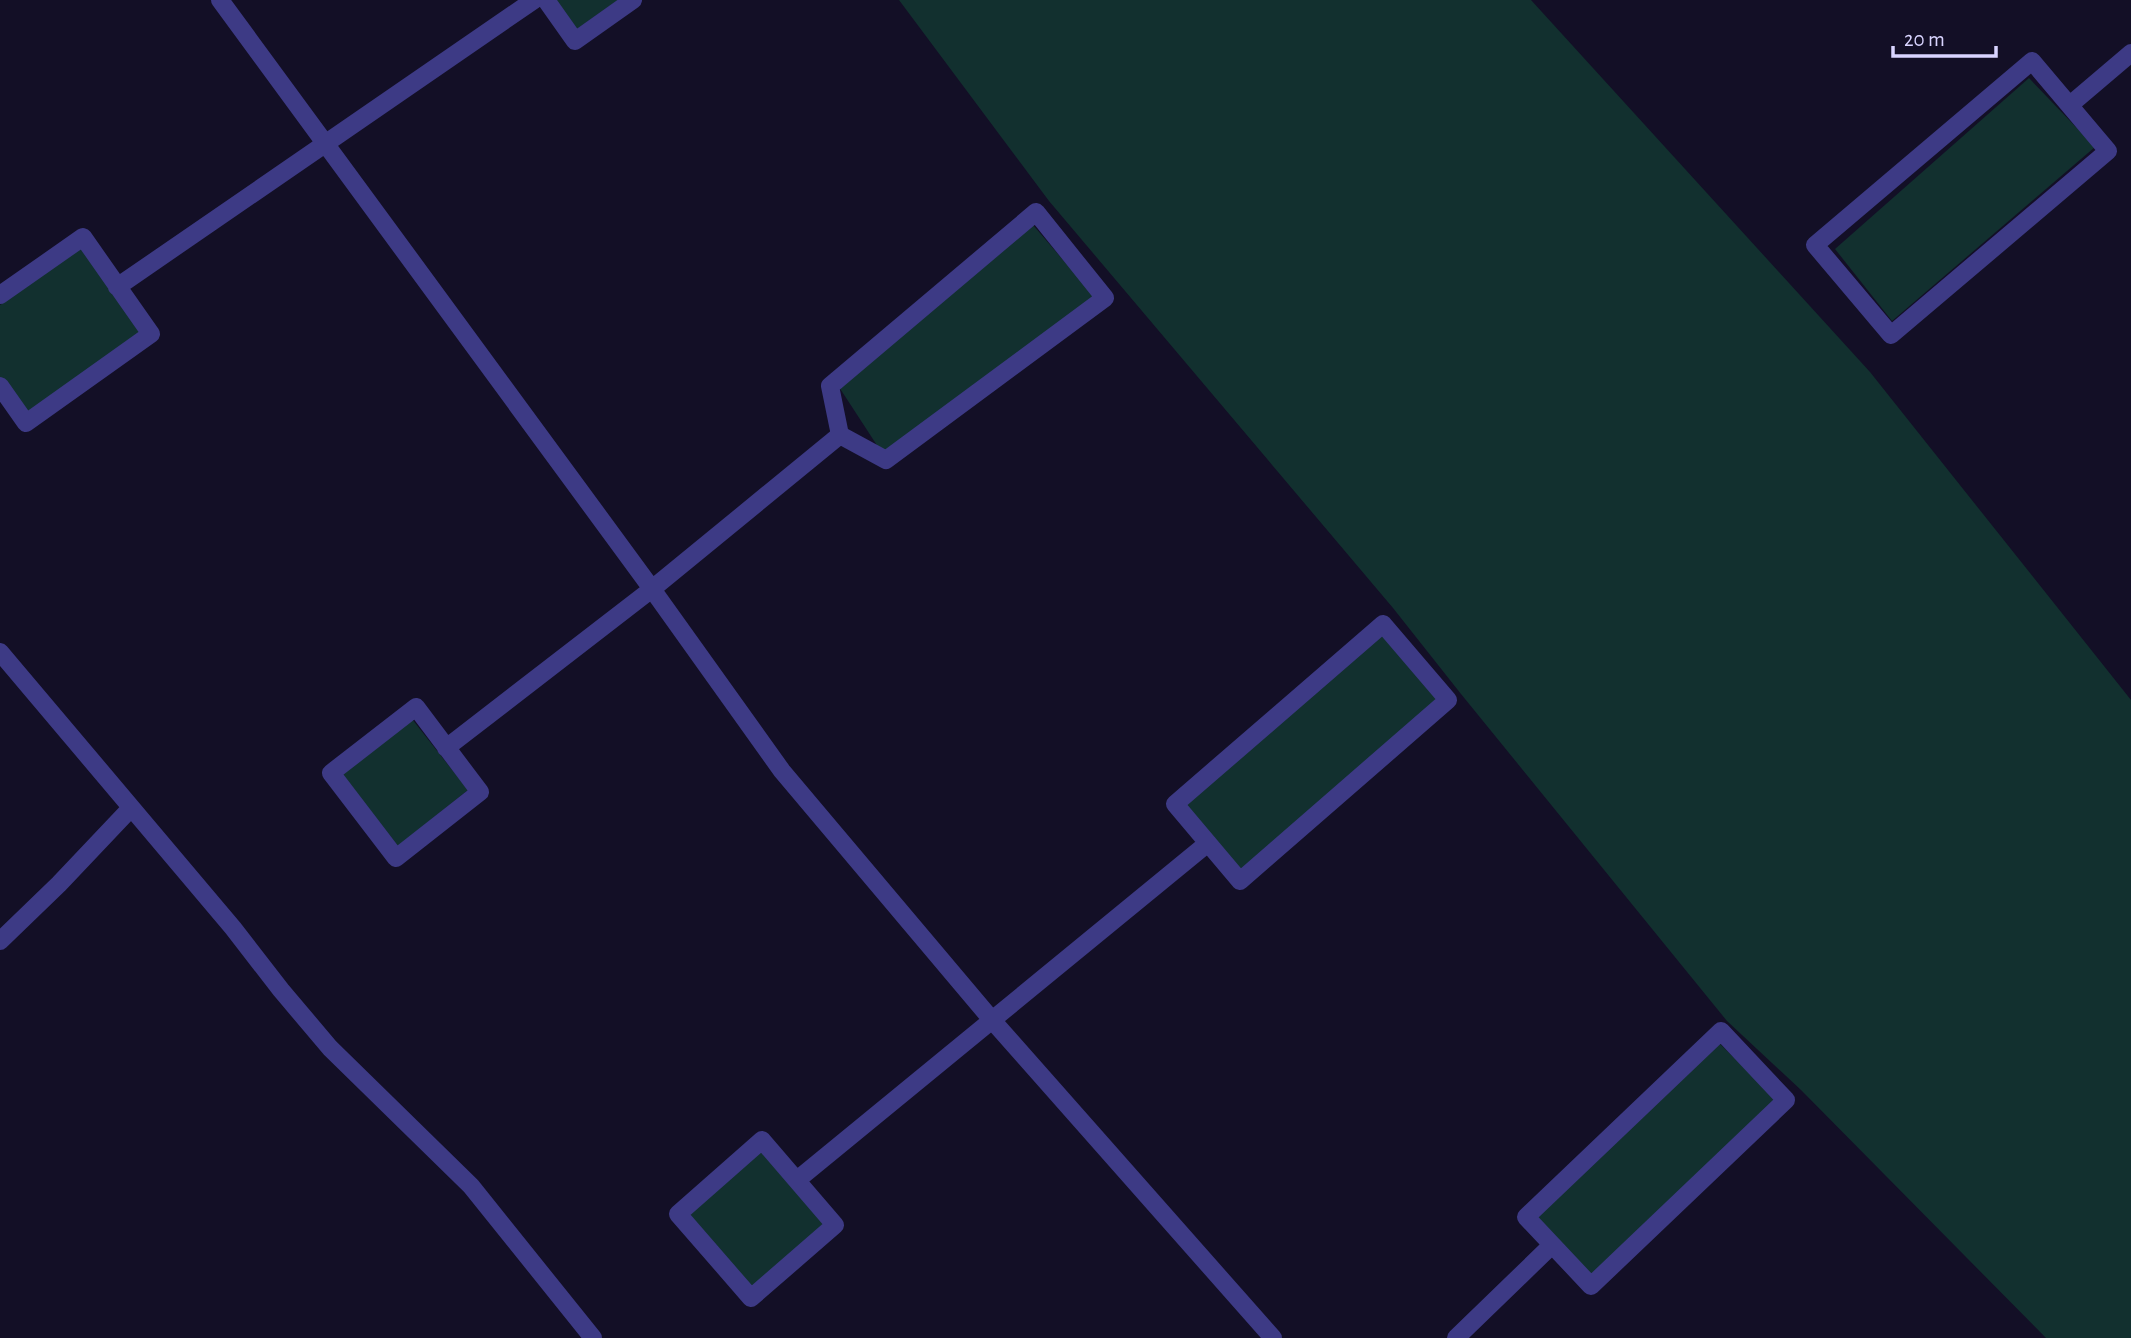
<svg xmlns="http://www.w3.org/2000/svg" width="2131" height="1338" font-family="'Alegreya Sans',sans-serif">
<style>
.green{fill:#12302f}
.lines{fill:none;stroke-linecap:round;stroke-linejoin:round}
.minor{stroke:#3d3a85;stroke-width:18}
</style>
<rect width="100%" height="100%" fill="#130f26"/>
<path class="green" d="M556,0h62l-41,29z
M899,0h632l339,372 261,328v638h-85l-245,-248 -74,-69 -266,-327 -68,-86 -344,-407z
M2029,78l66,69 -203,174 -57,-72z
M1033,225l62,72 -213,156 -43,-66z
M81,246l63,86 -117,84 -27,-39v-72z
M1382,633l58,65 -200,174 -56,-67z
M412,719l56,71 -70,56 -56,-72z
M1718,1042l59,58 -186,178 -55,-60z
M761,1151l64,73 -74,66 -64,-73z"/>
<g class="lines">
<path class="minor" d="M220,0l432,589 130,182 210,249 281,318
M546,0l29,41 58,-41
M2032,61l76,90 -217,184 -76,-90z
M2071,104l60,-51
M1036,212l69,86 -219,162 -46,-25 -10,-49z
M117,287l417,-287
M0,295l83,-58 68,97 -125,89 -26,-37
M1383,624l65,76 -208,181 -65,-77z
M0,652l233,276 48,62 49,58 141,138 122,152
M416,707l64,85 -84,66 -65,-85z
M446,748l206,-159 188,-154
M0,941l59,-57 72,-76
M1721,1031l65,69 -195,186 -65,-69z
M762,1140l73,85 -84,73 -73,-84z
M797,1180l411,-337
M1456,1338l96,-93"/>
</g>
<path d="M1893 46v10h103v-10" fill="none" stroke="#d9d4ff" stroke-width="3.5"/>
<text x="1904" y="46" font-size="21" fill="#d9d4ff" stroke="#130f26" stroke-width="5" paint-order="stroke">20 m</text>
</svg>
